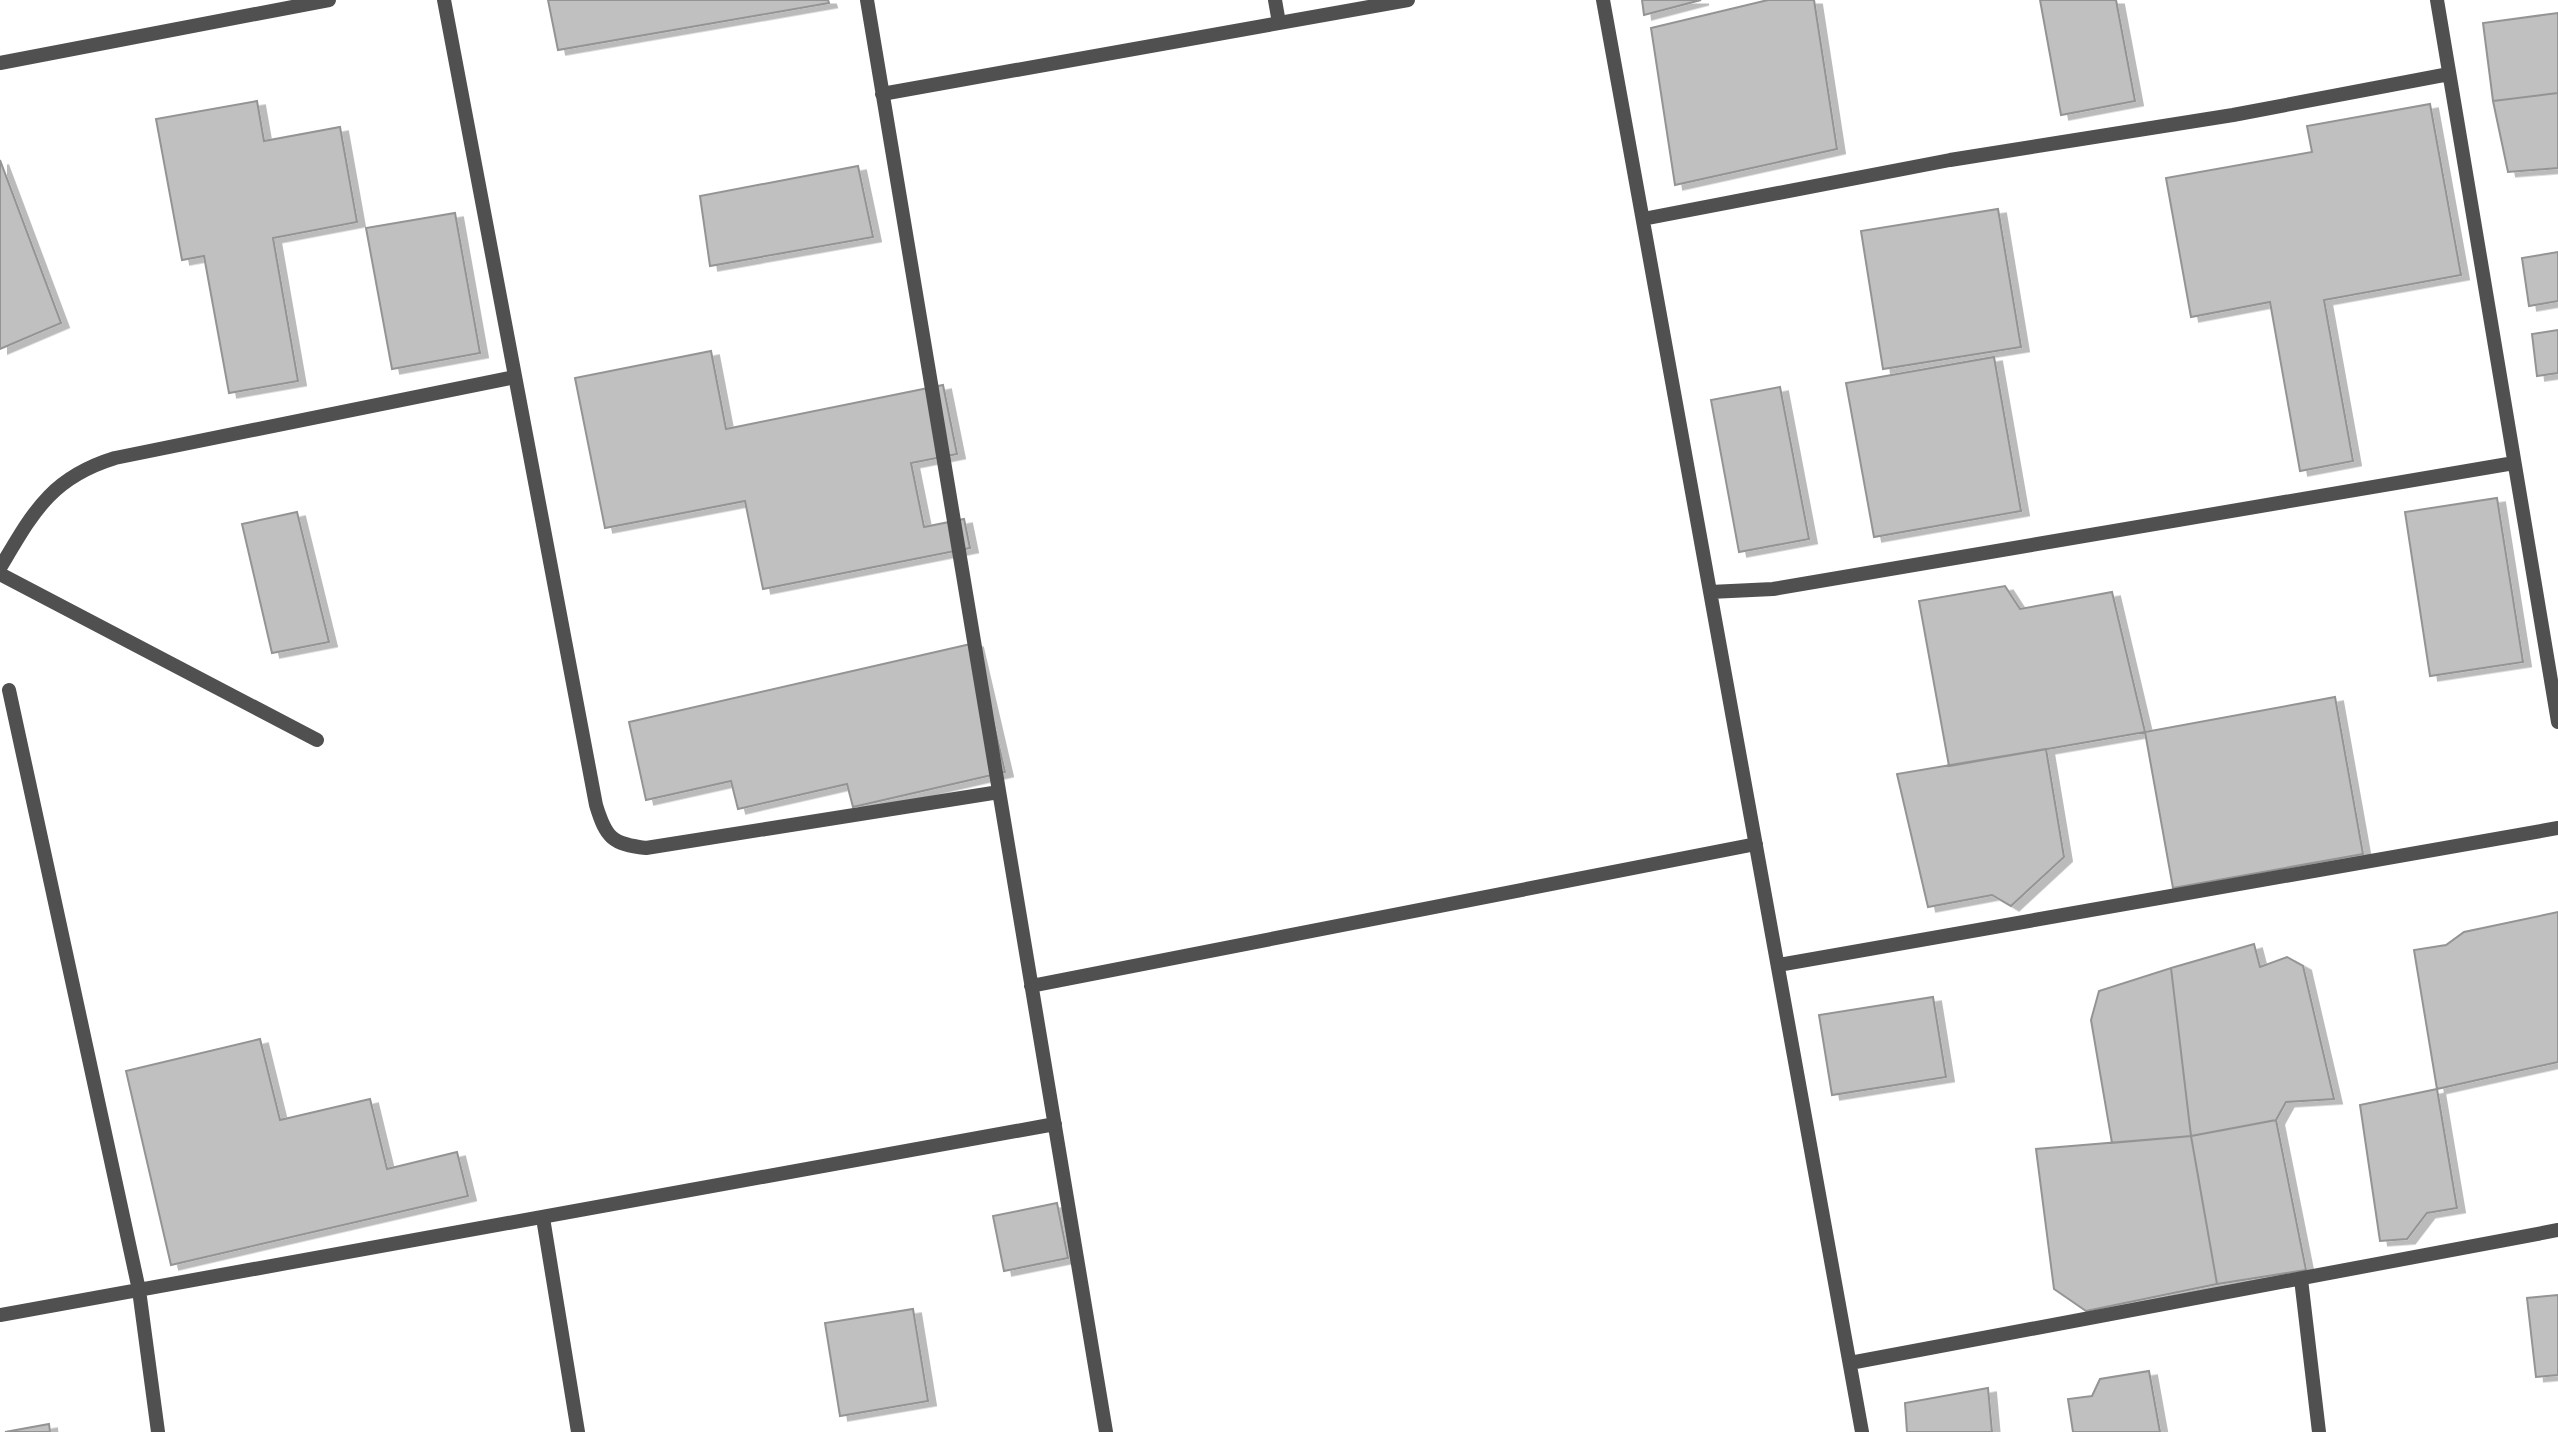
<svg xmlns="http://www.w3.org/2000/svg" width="2558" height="1432" font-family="Roboto,sans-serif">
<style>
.building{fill:#c0c0c0;stroke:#949494;stroke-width:2;filter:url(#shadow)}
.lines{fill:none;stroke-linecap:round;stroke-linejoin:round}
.street{stroke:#505050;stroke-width:14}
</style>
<defs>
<filter id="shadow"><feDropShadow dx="8" dy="4.5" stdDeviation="0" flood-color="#0004"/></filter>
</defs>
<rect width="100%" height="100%" fill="#fff"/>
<path class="building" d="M548,0h280l1,3 -271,47z
M1642,0h59l-57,15z
M1768,0h46l23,149 -162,36 -24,-157z
M2040,0h76l19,101 -74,14z
M2558,13v80l-65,8 -10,-78z
M2558,93v75l-50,4 -15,-71z
M257,101l7,40 76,-14 17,95 -84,16 25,143 -69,12 -25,-137 -22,4 -26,-141z
M2430,104l31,171 -137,25 29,161 -53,10 -30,-169 -79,15 -25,-139 146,-26 -5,-26z
M0,160l61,163 -61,26z
M858,166l15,71 -163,29 -10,-70z
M1998,209l23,138 -138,22 -22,-138z
M455,213l25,140 -88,16 -26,-141z
M2558,252v49l-29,5 -7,-48z
M2558,330v43l-21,3 -5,-42z
M711,351l15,78 217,-44 14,69 -46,9 13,64 40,-8 6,29 -207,41 -18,-88 -140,27 -30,-150z
M1994,357l27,154 -147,26 -28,-154z
M1780,387l29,152 -70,13 -28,-152z
M2497,498l26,164 -93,14 -25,-164z
M297,512l32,130 -57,11 -30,-129z
M2005,586l15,23 92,-17 33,140 -196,34 -30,-165z
M975,643l30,129 -152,35 -6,-23 -109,25 -7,-28 -85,19 -17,-78z
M2335,697l28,157 -190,34 -28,-156z
M2046,749l18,108 -53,49 -19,-11 -64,12 -31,-133z
M2558,912v150l-121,27 -23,-139 32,-5 18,-13z
M2254,944l6,23 27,-10 16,9 31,133 -48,3 -10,18 -85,16 -20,-168z
M2171,968l20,168 -79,7 -21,-123 8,-29z
M1933,997l13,80 -114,18 -13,-80z
M260,1039l20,81 90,-21 17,70 70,-17 11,44 -297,69 -45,-194z
M2437,1089l20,119 -30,5 -20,26 -27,2 -20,-136z
M2276,1120l30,150 -89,14 -26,-148z
M2191,1136l26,148 -131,27 -32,-22 -18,-140z
M1057,1203l11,55 -64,13 -11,-55z
M2558,1295v80l-22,2 -9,-79z
M913,1309l15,92 -88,15 -15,-93z
M2149,1371l11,61h-87l-5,-33 24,-3 8,-17z
M1988,1388l4,44h-85l-2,-29z
M49,1424l1,8h-45z"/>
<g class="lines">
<path class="street" d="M444,0l152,805c10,33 16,39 50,43l353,-56
M867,0l239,1432
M1275,0l4,23
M1603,0l259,1432
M2437,0l121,722
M0,63l329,-63
M882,94l526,-94
M1643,219l307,-59 283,-45 216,-41
M0,568c33,-55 50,-90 115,-110l400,-81
M0,574l317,166
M1710,592l63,-3 741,-126
M9,690l130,600 19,142
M1778,965l780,-137
M1031,986l725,-142
M543,1218l35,214
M2301,1279l18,153
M0,1315l1055,-191
M1850,1363l708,-133"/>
</g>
</svg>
